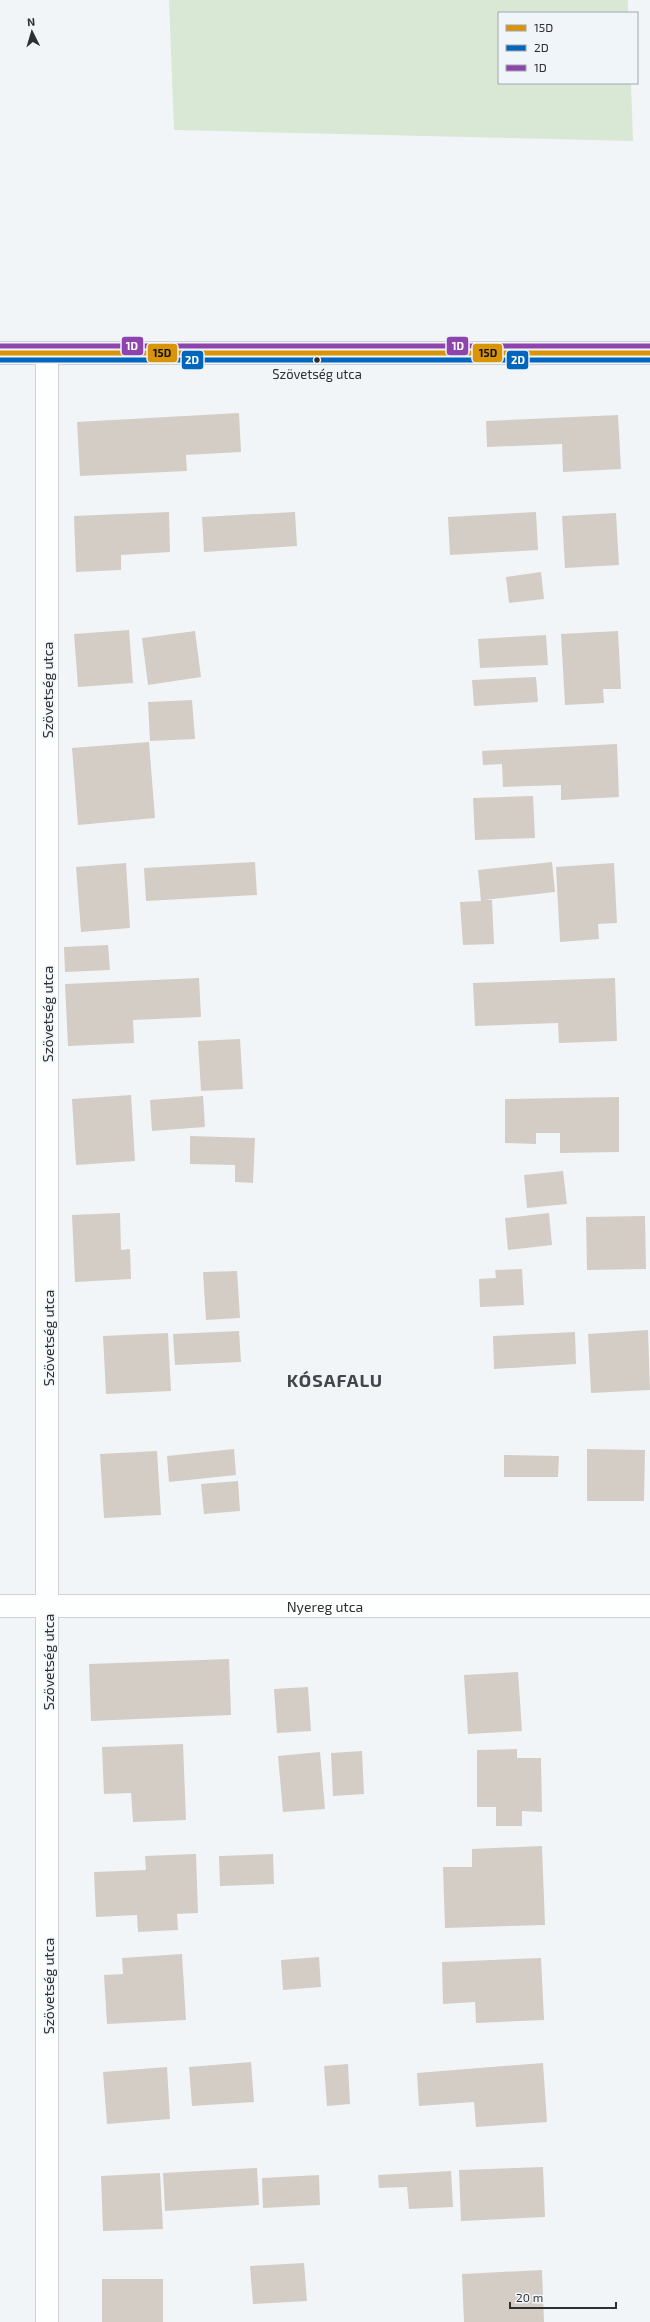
<svg xmlns="http://www.w3.org/2000/svg" width="650" height="2322" font-family="'Exo 2',sans-serif">
<style>
.green{fill:#d8e8d5}
.building{fill:#d4cdc5}
.lines{fill:none;stroke-linecap:round;stroke-linejoin:round}
.street-casing{stroke:#cfd2d4;stroke-width:24}
.secondary-casing{stroke:#cfd2d4;stroke-width:24}
.street{stroke:#fdfefe;stroke-width:22}
.secondary{stroke:#fdfefe;stroke-width:22}
.bus-1-casing{stroke:#f0f5fa;stroke-width:8}
.bus-2-casing{stroke:#f0f5fa;stroke-width:8}
.bus-3-casing{stroke:#f0f5fa;stroke-width:8}
.bus-1{stroke:#d99407;stroke-width:5}
.bus-2{stroke:#0065bd;stroke-width:5}
.bus-3{stroke:#8e44ad;stroke-width:5}
.bus-dot{fill:#2e2f31;stroke:#f0f5fa;stroke-width:1.5}
.labels{text-anchor:middle;dominant-baseline:central;stroke-width:3;stroke-linejoin:round;paint-order:stroke}
.bus-label{font-size:13px;fill:#2e2f31;stroke:#f0f5fa}
.street-label{font-size:14px;fill:#2e2f31;stroke:#f0f5fa}
.district-label{font-size:18px;font-weight:bold;letter-spacing:1px;fill:#424649;stroke:#f0f5fa}
.line-badge{stroke:#f0f5fa;stroke-width:1.5}
.badge-label{font-size:11px;text-anchor:middle;font-weight:bold;fill:#fff}
.pale-badge-label{font-size:11px;text-anchor:middle;font-weight:bold;fill:#111}
</style>
<rect width="100%" height="100%" fill="#f2f5f8"/>
<path class="green" d="M169,0h459v13h-129v70h132l2,58 -459,-11z"/>
<path class="building" d="M239,413l2,39 -55,3 1,16 -107,5 -3,-54z
M618,415l3,54 -58,3 -1,-28 -75,3 -1,-26z
M169,512l1,40 -49,3v15l-45,2 -2,-56z
M295,512l2,34 -93,6 -2,-35z
M536,512l2,38 -88,5 -2,-38z
M616,513l3,52 -54,3 -3,-52z
M541,572l3,27 -35,4 -3,-26z
M129,630l4,53 -55,4 -4,-53z
M195,631l6,46 -53,8 -6,-47z
M618,631l3,58h-18l1,14 -39,2 -4,-71z
M546,635l2,30 -68,3 -2,-29z
M536,677l2,25 -64,4 -2,-26z
M192,700l3,39 -45,2 -2,-39z
M149,742l6,76 -77,7 -6,-77z
M617,744l2,53 -58,3v-15l-58,2 -1,-23 -19,1 -1,-14z
M533,796l2,42 -60,2 -2,-42z
M255,862l2,33 -111,6 -2,-33z
M552,862l3,30 -71,8h8l2,44 -31,1 -3,-43 21,-1 -3,-31z
M126,863l4,65 -49,4 -5,-65z
M614,863l3,60 -19,1 1,15 -39,3 -4,-75z
M108,945l2,25 -45,2 -1,-25z
M199,978l2,39 -68,3 1,23 -66,3 -3,-62z
M615,978l2,63 -58,2 -1,-20 -83,3 -2,-43z
M240,1039l3,50 -42,2 -3,-50z
M131,1095l4,66 -59,4 -4,-66z
M203,1096l2,31 -53,4 -2,-31z
M619,1097v55l-59,1v-20h-24v11l-31,-1v-44z
M190,1136l65,2 -2,45 -18,-1v-17l-45,-1z
M563,1171l4,33 -40,4 -3,-33z
M120,1213l1,37 9,-1 1,30 -56,3 -3,-67z
M549,1213l3,32 -44,5 -3,-32z
M645,1216l1,53 -59,1 -1,-53z
M522,1269l2,36 -44,2 -1,-28 17,-1 -1,-8z
M237,1271l3,47 -34,2 -3,-48z
M648,1330l2,60 -59,3 -3,-59z
M239,1331l2,31 -66,3 -2,-31z
M575,1332l1,32 -82,5 -1,-33z
M168,1333l3,58 -65,3 -3,-58z
M234,1449l2,26 -67,7 -2,-26z
M587,1449l58,1 -1,51h-57z
M157,1451l4,64 -57,3 -4,-64z
M504,1455l55,1 -1,21h-54z
M238,1481l2,30 -36,3 -3,-30z
M229,1659l2,56 -140,6 -2,-57z
M518,1672l4,59 -54,3 -4,-59z
M308,1687l3,44 -34,2 -3,-44z
M183,1744l3,76 -53,2 -2,-29 -27,1 -2,-47z
M517,1749v9h24l1,54 -20,-1v15h-26v-19h-19v-57z
M362,1751l2,43 -31,2 -2,-43z
M320,1752l5,57 -42,3 -5,-56z
M542,1846l3,79 -100,3 -2,-61h29v-18z
M196,1854l2,59 -21,1 1,16 -40,2 -1,-17 -41,2 -2,-45 52,-2 -1,-14z
M273,1854l1,30 -54,2 -1,-30z
M182,1954l4,66 -79,4 -3,-49 19,-1 -1,-16z
M319,1957l2,30 -38,3 -2,-30z
M541,1958l3,62 -68,3 -1,-21 -32,2 -1,-42z
M251,2062l3,40 -62,4 -3,-39z
M543,2063l4,59 -71,5 -2,-25 -55,4 -2,-33z
M348,2064l2,40 -23,2 -3,-40z
M167,2067l3,52 -63,5 -4,-52z
M543,2167l2,50 -84,4 -2,-51z
M257,2168l2,37 -94,6 -2,-38z
M451,2171l2,36 -44,2 -2,-22 -28,1 -1,-13z
M160,2173l3,56 -60,2 -2,-55z
M319,2175l1,30 -57,3 -1,-30z
M304,2263l3,38 -54,3 -3,-38z
M542,2270l2,52h-80l-2,-48z
M102,2279h61v43h-61z"/>
<g class="lines">
<g class="street-casing">
<g id="street">
<path d="M47,354v1968"/>
<path id="s1" d="M0,1606h650"/>
</g>
</g>
<g class="secondary-casing">
<path id="secondary" d="M0,353h650"/>
</g>
<use href="#street" class="street"/>
<use href="#secondary" class="secondary"/>
<g class="bus-1-casing">
<path id="bus-1" d="M0,353h650"/>
</g>
<g class="bus-2-casing">
<path id="bus-2" d="M0,360h650"/>
</g>
<g class="bus-3-casing">
<path id="bus-3" d="M0,346h650"/>
</g>
<use href="#bus-1" class="bus-1"/>
<use href="#bus-2" class="bus-2"/>
<use href="#bus-3" class="bus-3"/>
</g>
<circle class="bus-dot" cx="317" cy="360" r="3.5"/>
<g class="labels">
<g class="bus-label">
<text x="317" y="374">Szövetség utca</text>
</g>
<g class="street-label">
<text transform="translate(47 690) rotate(-90)">Szövetség utca</text>
<text transform="translate(47 1014) rotate(-90)">Szövetség utca</text>
<text transform="translate(48 1338) rotate(-90)">Szövetség utca</text>
<text stroke="none"><textPath href="#s1" startOffset="325">Nyereg utca</textPath></text>
<text transform="translate(48 1662) rotate(-90)">Szövetség utca</text>
<text transform="translate(48 1986) rotate(-90)">Szövetség utca</text>
</g>
<g class="district-label">
<text x="335" y="1380">KÓSAFALU</text>
</g>
</g>
<g class="line-badge">
<rect x="121" y="336" width="23" height="20" rx="4" fill="#8e44ad"/>
<rect x="446" y="336" width="23" height="20" rx="4" fill="#8e44ad"/>
<rect x="147" y="343" width="31" height="20" rx="4" fill="#d99407"/>
<rect x="472" y="343" width="31" height="20" rx="4" fill="#d99407"/>
<rect x="181" y="350" width="23" height="20" rx="4" fill="#0065bd"/>
<rect x="506" y="350" width="23" height="20" rx="4" fill="#0065bd"/>
</g>
<g class="badge-label">
<text x="132" y="350">1D</text>
<text x="458" y="350">1D</text>
<text x="192" y="364">2D</text>
<text x="518" y="364">2D</text>
</g>
<g class="pale-badge-label">
<text x="162" y="357">15D</text>
<text x="488" y="357">15D</text>
</g>
<rect x="498" y="12" width="140" height="72" fill="#f0f5fa" stroke="#a2a6aa"/>
<rect x="506" y="25" width="20" height="6" fill="#d99407" stroke="#a2a6aa"/>
<text x="534" y="32" font-size="12" fill="#2e2f31">15D</text>
<rect x="506" y="45" width="20" height="6" fill="#0065bd" stroke="#a2a6aa"/>
<text x="534" y="52" font-size="12" fill="#2e2f31">2D</text>
<rect x="506" y="65" width="20" height="6" fill="#8e44ad" stroke="#a2a6aa"/>
<text x="534" y="72" font-size="12" fill="#2e2f31">1D</text>
<g transform="translate(32 32) rotate(355)" stroke="#f0f5fa" stroke-width="3" paint-order="stroke">
<path d="M0-3L7 15L0 10L-7 15Z" fill="#2e2f31"/>
<text y="-6" font-size="11" font-weight="bold" text-anchor="middle" fill="#2e2f31">N</text>
</g>
<path d="M510 2302v6h106v-6" fill="none" stroke="#2e2f31" stroke-width="2"/>
<text x="516" y="2302" font-size="12" fill="#2e2f31" stroke="#f0f5fa" stroke-width="3" paint-order="stroke">20 m</text>
</svg>
